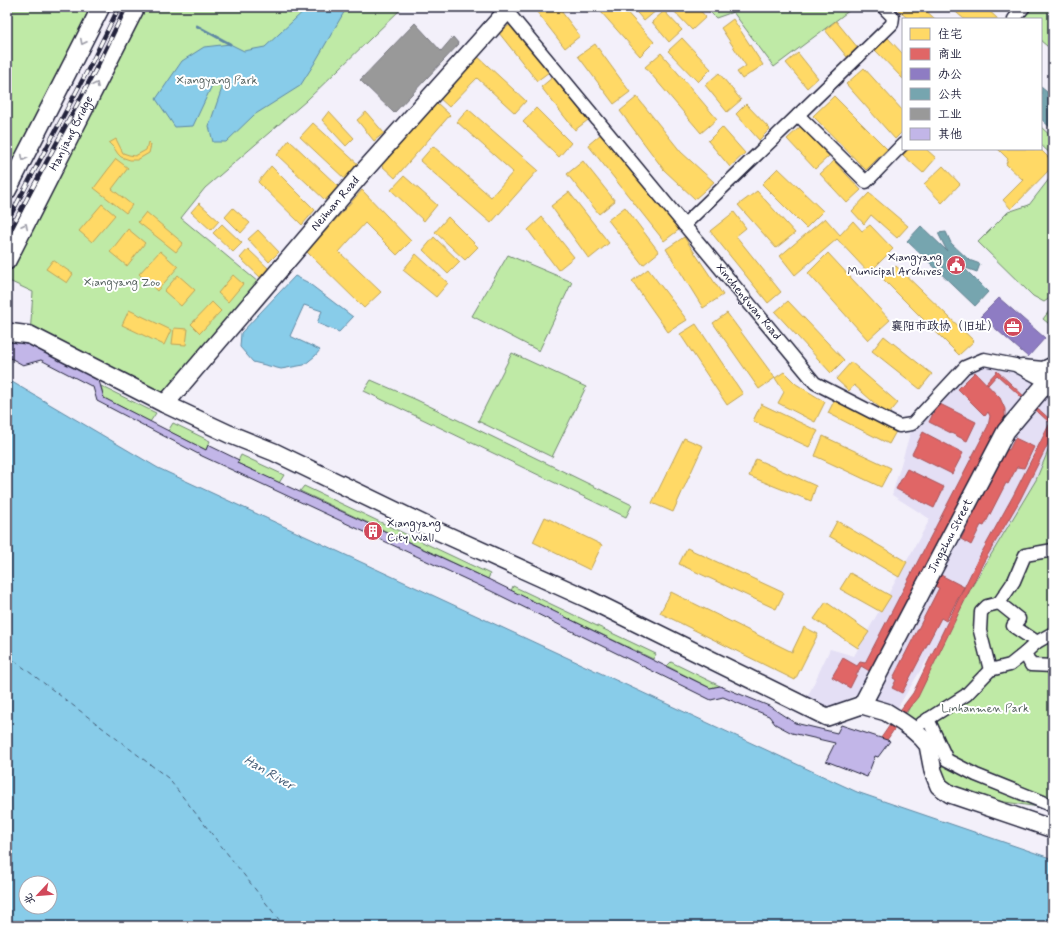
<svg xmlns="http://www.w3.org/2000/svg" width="1060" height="933" font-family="Mynerve,'LXGW WenKai TC',sans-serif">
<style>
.built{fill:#e4dff5}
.green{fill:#bfeaa6;stroke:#708670}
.water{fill:#88cce9;stroke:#5f88a3;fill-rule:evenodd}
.homes{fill:#ffd966;stroke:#bda259}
.shops{fill:#e06666;stroke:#a75259}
.offices{fill:#8e7cc3;stroke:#6e619a}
.public{fill:#76a5af;stroke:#5d7e8c}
.industry{fill:#999;stroke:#75757d}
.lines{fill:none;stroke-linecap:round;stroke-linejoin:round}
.stream{stroke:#5f88a3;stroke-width:3}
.ferry{stroke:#465e78;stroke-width:1;stroke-dasharray:5 4;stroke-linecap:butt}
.building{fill:#c2b6e8;stroke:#22223b}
.street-casing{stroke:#22223b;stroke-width:15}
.secondary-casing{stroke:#22223b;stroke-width:20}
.street{stroke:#fff;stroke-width:12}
.secondary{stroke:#fff;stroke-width:17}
.rail-casing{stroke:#22223b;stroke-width:4.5}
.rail{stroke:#fff;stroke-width:3;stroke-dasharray:9;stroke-linecap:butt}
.oneway{stroke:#9c9ca7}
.labels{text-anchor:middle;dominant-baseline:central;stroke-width:4;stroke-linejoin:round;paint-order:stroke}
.park-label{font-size:12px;fill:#515e5b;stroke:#fff}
.street-label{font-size:12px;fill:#22223b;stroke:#fff}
.poi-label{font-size:12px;fill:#22223b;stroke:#fff;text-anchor:end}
.water-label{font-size:13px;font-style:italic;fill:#465e78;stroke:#fff}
</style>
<rect width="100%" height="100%" fill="#f3f0fa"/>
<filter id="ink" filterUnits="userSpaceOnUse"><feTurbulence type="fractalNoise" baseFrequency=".025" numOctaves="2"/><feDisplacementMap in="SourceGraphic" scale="8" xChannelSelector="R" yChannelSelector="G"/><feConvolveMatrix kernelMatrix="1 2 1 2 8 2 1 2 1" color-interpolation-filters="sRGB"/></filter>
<g filter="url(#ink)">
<path class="built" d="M987,366l27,5 21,10 18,17v66l-17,16 -65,108 -73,119 -24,-4 -20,-7 -27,14 -21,-10 24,-51 24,7 76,-137 -38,-24 19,-65 57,-57z"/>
<path class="green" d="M7,7h83l-83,178z
M136,7h267l-97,94 -101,87 -24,30 83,69 -99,117 -135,-69 3,-43 -26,-12v-19z
M705,7h149l-80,60 -41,-55 -17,6z
M1033,7h11l9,7v37l-12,-10v-22h-18z
M1041,127l12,11v18l-12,-11z
M1053,174v122l-9,6 -11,-6 -55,-54 30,-30 21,-7z
M508,255l64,27 -33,69 -67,-35z
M1053,306v21l-10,-8z
M512,353l74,34 -34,70 -74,-36z
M371,380l46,20 215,105 -6,12 -262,-126z
M101,386l55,27 -6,9 -46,-24z
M173,423l37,18 -4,9 -38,-19z
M1053,439v370l-103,-15 -22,-49 -26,-23 69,-134 65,-108z
M241,455l43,20 -5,8 -42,-20z
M304,486l186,88 -2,5 -188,-88z
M513,586l143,68 -3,5 -142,-68z
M671,662l49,24 -10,2 -43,-22z"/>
<path class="water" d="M308,7h39l-33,57 -14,22 -46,29 -28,27h-13l-4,-16 13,-38 -7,-9 -22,47 -18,1 -19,-28 26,-38 22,-14 26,-3 14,7 21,-4z
M295,276l12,6 46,35 -14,15 -22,-9 5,-12 -18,-6 -14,31 30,14 -5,6 -11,9 -23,4 -28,-7 -13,-15 1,-14z
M7,379l151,89 699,324 196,67v67h-1046zM26,883h24v24h-24z"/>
<path class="homes" d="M533,7h25l22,29 -15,12z
M584,7h10l-6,5z
M607,7h15l32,35 -14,14 -39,-44z
M632,7h22l3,3 -13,11z
M670,7h27l9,10 -14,13z
M895,7h27l13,12h-27z
M950,7h35l13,12h-34z
M664,11l18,19 -13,12 -17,-20z
M733,19l30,46 -21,14 -5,-7 9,-6 -25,-38z
M836,21l22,27 -11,9 -22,-27z
M511,24l38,48 -12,9 -38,-48z
M682,38l29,31 -13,13 -30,-31z
M888,38l15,16v25l-28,-29z
M595,44l35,48 -16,12 -36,-48z
M661,53l56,66 -16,14 -56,-66z
M798,53l20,25 -11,10 -21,-25z
M475,54l51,47 -11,12 -38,-35 -28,29 -12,-11z
M864,68l39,43v20l-8,8 -49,-55z
M719,73l22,27 -14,12 -22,-27z
M553,77l35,43 -13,10 -34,-43z
M834,96l53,53 -21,21 -53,-54z
M637,97l44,55 33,30 -19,17 -31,-29 -44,-59z
M436,102l14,13 -55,63 -14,-13z
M746,104l24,25 -11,11 -23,-26z
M536,108l35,35 -12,14 -36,-35z
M468,109l70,61 -47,53 -71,-62 13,-15 58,51 22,-25 -56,-50z
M329,111l25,27 -8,8 -24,-26z
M366,112l18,21 -10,8 -17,-21z
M313,123l47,43 -14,14 -46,-43z
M801,126l28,30 -14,13 -28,-30z
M722,127l23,26 -15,14 -22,-26z
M601,134l79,95 -16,12 -76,-96z
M116,139l7,14 6,2 6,1 11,-6 2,-8 3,3 -2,8 -12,7h-7l-9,-3 -3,-3 -4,-6 -5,-5z
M289,140l50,47 -14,13 -48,-45z
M909,149h17l10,9 -13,15 -20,-18z
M998,149h42l13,13v4l-42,43 -8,-9 20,-20 -17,-16 2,-5z
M116,159l12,9 -16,21 20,16 -6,8 -32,-25z
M583,161l32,40 -16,13 -32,-40z
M834,161l27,29 -14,13 -27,-29z
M271,166l44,44 -13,15 -44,-43z
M943,166l17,18 -18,19 -18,-19z
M778,168l45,43 -17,17 -44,-44z
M404,176l33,29 -13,16 -33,-31z
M362,190l49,51 -14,14 -32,-32 -26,29 42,40 -17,16 -57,-56z
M757,191l38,42 -19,15 -38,-43z
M569,192l40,51 -20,16 -38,-53z
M869,193l39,33 -11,12 -26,-23 -7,9 -12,-13z
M199,203l20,18 -8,9 -20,-18z
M102,204l13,11 -23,27 -13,-11z
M625,207l34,45 -16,13 -35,-45z
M233,208l17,15 -9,10 -16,-16z
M146,212l37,31 -7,9 -38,-30z
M734,212l12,16 -10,8 45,56 -13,11 -58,-72z
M448,217l30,30 -13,13 -30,-28z
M542,217l32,40 -16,13 -30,-40z
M825,218l15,17 13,-14 9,10 8,-6 23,24 -24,24 -32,-34 -42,36 -15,-19z
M222,224l20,19 -9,9 -20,-19z
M128,229l17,14 -18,23 -17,-14z
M258,230l21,22 -10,10 -21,-23z
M434,237l26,25 -12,12 -25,-24z
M684,237l39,58 -20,13 -37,-59z
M248,249l21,20 -8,9 -21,-20z
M160,251l18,16 -21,24 -18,-17z
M828,253l62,67 -22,20 -60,-67z
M416,254l32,29 -12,14 -33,-27z
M53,260l20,14 -6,9 -21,-14z
M896,266l78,75 -15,14 -77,-77z
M648,269l39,51 -19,12 -36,-51z
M178,275l17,15 -14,16 -17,-15z
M233,275l10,9 -15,18 -10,-9z
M788,301l56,59 -13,13 -56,-61z
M212,302l9,9 -21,22 -9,-9z
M129,310l42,20 -7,15 -42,-20z
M727,313l48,65 -16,11 -46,-66z
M696,324l47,70 -16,11 -47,-71z
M174,328l14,1 -2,16 -14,-1z
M884,336l48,38 -12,15 -48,-38z
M851,362l47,41 -10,12 -34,-30 -5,6 -13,-12z
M784,372l12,12 29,18 -10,20 -37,-19 6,-11 -9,-14z
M837,395l62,31 -10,18 -61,-31z
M761,404l57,27 -9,16 -56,-26z
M823,436l68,32 -10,19 -66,-31z
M684,438l19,8 -30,66 -21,-9z
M756,459l60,27 -5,15 -62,-25z
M545,517l57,28 -12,25 -57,-28z
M837,521l70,41 -8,15 -70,-41z
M687,548l97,45 -8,16 -97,-45z
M850,573l41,23 -10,16 -41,-23z
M671,592l121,60 12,-25 14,7 -23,46 -135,-67z
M826,602l43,30 -11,16 -44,-29z"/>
<path class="shops" d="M997,371l30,28 25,22 -2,2 -53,-48 -9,10 -2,-2z
M975,372l25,26 5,11v8l-9,13 4,4 -127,239 -12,-7 -11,22 -18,-11 11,-19 14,8 3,-4 5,1 123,-237 2,-10 -2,-4 -3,4 -27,-27z
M938,403l38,19 -9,19 -38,-19z
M1050,423l3,3v8l-33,66 -37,63 -65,134 -13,16 -18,27 -6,-2 20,-29 12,-16 65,-134 35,-63z
M923,432l40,21 -11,21 -40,-20z
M1015,438l19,9 -10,21 -7,-1 -9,17 -2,-1 -22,43 -3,-1 -10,20 -10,-6 45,-90 3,1z
M907,469l37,18 -10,21 -38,-19z
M937,573l27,14 -18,34 -5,-3 -39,75 -10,-5 4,-8 -3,-2 46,-90 -8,-4z"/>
<path class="offices" d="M999,298l46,40 -17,19 -47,-41z"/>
<path class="public" d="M1041,87l12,10v33l-12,-11z
M921,226l26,25 -9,-18 8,-1 5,11 18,17 11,4 -3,8 -14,-5 25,25 -13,14 -68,-65z"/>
<path class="industry" d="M415,23l26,28 12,-14 6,7 -65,69 -34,-33z"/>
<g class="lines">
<path class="stream" d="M197,26l33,18"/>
<path class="ferry" d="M7,655l161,123 116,148"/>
</g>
<path class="building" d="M7,338l28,9 63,30 6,21 102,52 2,-5 31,15 -2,3 251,116 222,109 10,-2 49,20 26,17 42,10 4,-8 49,16 -12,16 -3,-1 -8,21 -41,-16 9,-18 -43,-10 -17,-9 -6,-8 -46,-19 -12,3 -220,-109 -289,-135 -105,-55 -4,-14 -52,-27 -18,5 -16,-9z"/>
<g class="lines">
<g class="street-casing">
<g id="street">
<path id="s1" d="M507,11l308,372 84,43 13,-2 53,-57 19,-8 31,6 32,17"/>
<path d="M1014,19l10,-12"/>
<path d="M798,115l94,-91 1,-7 -10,-10"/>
<path d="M684,225l114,-110 68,67 37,-38"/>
<path d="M1022,366l21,2 10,-5"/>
<path d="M1053,633l-16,9 -12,11 6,12 22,1"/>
<path d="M1037,642l-24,-16 6,-7 -20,-16 15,-22 11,-26 28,-5"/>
<path d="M990,670l-10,-39 1,-19 6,-6 12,-3"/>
<path d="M928,719l19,41 29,15 77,31"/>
<path d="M922,723l44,-28 24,-25 20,-5 15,-12"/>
</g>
</g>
<g class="secondary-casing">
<g id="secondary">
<path d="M7,191l94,-184"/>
<path id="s2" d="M7,261l129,-254"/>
<path d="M7,332l23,3 135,69 64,30 45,18 157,76 157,71 239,118 35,-12 24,7 16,10 10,7 10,9 6,7 5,26 6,15 11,8 103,35"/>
<path id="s3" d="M165,404l197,-231 145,-162 1,-4"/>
<path id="s4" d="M862,705l144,-274 47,-56"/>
</g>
</g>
<use href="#street" class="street"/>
<use href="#secondary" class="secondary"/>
<g class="rail-casing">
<path id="rail" d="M7,222l84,-158 28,-57
M7,236l90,-169 29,-60"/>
</g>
<use href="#rail" class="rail"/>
</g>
<defs><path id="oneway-chevron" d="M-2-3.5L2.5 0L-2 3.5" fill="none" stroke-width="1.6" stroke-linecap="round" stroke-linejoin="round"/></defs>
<g class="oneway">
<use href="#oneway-chevron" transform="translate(83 42) rotate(117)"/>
<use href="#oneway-chevron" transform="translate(96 85) rotate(-63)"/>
<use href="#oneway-chevron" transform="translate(24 158) rotate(117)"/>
<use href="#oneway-chevron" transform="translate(25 226) rotate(-63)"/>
</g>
</g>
<defs>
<g id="civic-disc" transform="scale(1)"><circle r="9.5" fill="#d1495b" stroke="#fff"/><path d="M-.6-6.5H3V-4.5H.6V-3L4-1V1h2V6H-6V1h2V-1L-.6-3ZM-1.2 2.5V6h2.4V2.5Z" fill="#fff"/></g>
<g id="office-disc" transform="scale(1)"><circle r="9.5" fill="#d1495b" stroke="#fff"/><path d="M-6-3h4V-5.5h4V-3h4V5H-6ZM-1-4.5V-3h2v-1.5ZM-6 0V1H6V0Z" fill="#fff"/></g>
<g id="building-disc" transform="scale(1)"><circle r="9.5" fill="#d1495b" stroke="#fff"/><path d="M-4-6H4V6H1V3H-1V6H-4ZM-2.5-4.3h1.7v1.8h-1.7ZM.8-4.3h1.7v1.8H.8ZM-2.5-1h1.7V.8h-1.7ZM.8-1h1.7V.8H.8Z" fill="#fff"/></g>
</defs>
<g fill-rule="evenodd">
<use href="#civic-disc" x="956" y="265"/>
<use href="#office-disc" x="1013" y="327"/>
<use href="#building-disc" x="373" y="531"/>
</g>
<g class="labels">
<g class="park-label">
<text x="217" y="81">Xiangyang Park</text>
<text x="122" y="283">Xiangyang Zoo</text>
<text x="985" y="709">Linhanmen Park</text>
</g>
<g class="street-label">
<text stroke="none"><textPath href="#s2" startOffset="143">Hanjiang Bridge</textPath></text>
<text stroke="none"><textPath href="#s3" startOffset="263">Neihuan Road</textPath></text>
<text stroke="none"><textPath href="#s1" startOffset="378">Xinchengwan Road</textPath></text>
<text stroke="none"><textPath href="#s4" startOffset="191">Jingzhou Street</textPath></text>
</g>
<g class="poi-label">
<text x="942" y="258">Xiangyang<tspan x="942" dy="14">Municipal Archives</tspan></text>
<text x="999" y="327">襄阳市政协（旧址）</text>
<text x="387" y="524" text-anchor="start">Xiangyang<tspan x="387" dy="14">City Wall</tspan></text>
</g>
<g class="water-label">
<text transform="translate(269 773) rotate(30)">Han River</text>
</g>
</g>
<rect width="1060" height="933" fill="none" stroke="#fff" stroke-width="24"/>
<rect x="12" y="12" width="1036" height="909" fill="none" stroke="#22223b" stroke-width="1.5" filter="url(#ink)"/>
<rect x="902" y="18" width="140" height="132" fill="#ffffff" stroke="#a7a7b1"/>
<rect x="910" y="28" width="20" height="12" fill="#ffd966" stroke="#a7a7b1"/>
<text x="938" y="38" font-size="12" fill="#22223b">住宅</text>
<rect x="910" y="48" width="20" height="12" fill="#e06666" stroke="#a7a7b1"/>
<text x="938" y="58" font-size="12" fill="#22223b">商业</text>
<rect x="910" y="68" width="20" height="12" fill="#8e7cc3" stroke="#a7a7b1"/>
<text x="938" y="78" font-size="12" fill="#22223b">办公</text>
<rect x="910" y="88" width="20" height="12" fill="#76a5af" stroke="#a7a7b1"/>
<text x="938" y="98" font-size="12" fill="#22223b">公共</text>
<rect x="910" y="108" width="20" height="12" fill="#999999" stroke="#a7a7b1"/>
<text x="938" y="118" font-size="12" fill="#22223b">工业</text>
<rect x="910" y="128" width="20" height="12" fill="#c2b6e8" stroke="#a7a7b1"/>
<text x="938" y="138" font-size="12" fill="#22223b">其他</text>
<g transform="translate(38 895) rotate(244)"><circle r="19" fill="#ffffff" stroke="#a7a7b1"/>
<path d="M0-3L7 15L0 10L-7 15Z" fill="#d1495b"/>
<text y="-6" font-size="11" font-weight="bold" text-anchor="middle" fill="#22223b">北</text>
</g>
</svg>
